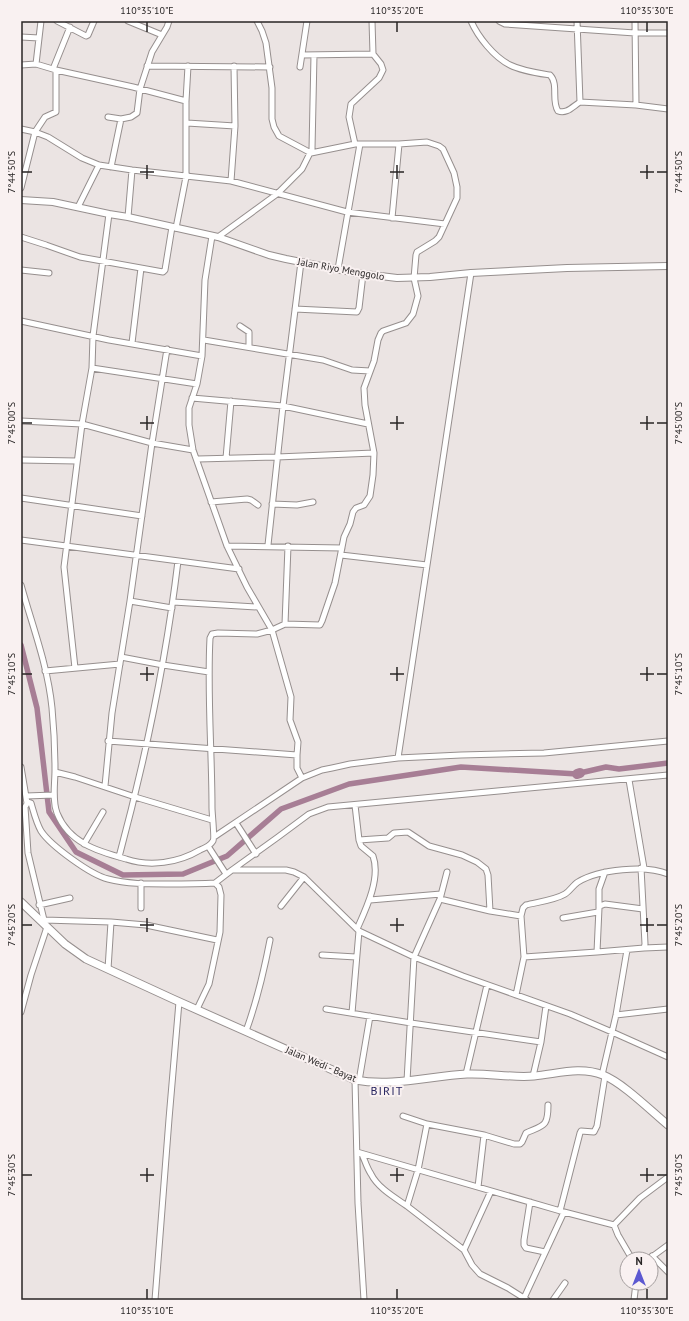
<svg xmlns="http://www.w3.org/2000/svg" width="689" height="1321" font-family="'PT Sans',sans-serif">
<style>
.lines{fill:none;stroke-linecap:round;stroke-linejoin:round}
.canal{stroke:#a77e95;stroke-width:5.5}
.river{stroke:#a77e95;stroke-width:10}
.minor-casing{stroke:#968f8e;stroke-width:7}
.tertiary-casing{stroke:#968f8e;stroke-width:8}
.secondary-casing{stroke:#968f8e;stroke-width:9}
.minor{stroke:#fff;stroke-width:5}
.tertiary{stroke:#fff;stroke-width:6}
.secondary{stroke:#fff;stroke-width:7}
.ticks{fill:none;stroke:#282525;stroke-width:1.5}
.labels{text-anchor:middle;dominant-baseline:central;stroke-width:4;stroke-linejoin:round;paint-order:stroke}
.street-label{font-size:10px;fill:#282525;stroke:#f9f1f1}
.quarter-label{font-size:12px;letter-spacing:1px;fill:#282660;stroke:#f9f1f1}
.neatline{fill:none;stroke:#282525;stroke-width:1.5}
.ticks-label{font-size:10px;text-anchor:middle;fill:#282525}
</style>
<rect width="100%" height="100%" fill="#ebe4e3"/>
<g class="lines">
<path class="canal" d="M21,645l16,63 12,104 27,40 47,23 60,-1 44,-18 54,-47 68,-25 112,-17 116,7
M580,773l26,-6 13,2 49,-6"/>
<path class="river" d="M577,774l3,-1"/>
<g class="minor-casing">
<path id="minor" d="M57,21l29,15 2,-1 6,-14
M128,21l34,14
M471,21c7,16 23,36 39,44 12,6 27,8 40,10 9,9 1,26 8,36 9,3 14,-4 22,-9
M499,21l6,3 130,9h33
M577,21l3,81 56,3 32,4
M635,21l1,84
M21,37l18,1
M302,55l71,-1
M36,64l5,-43
M21,65l15,-1 20,6 77,17 53,14
M147,66l123,1
M300,67l7,-46
M53,69l17,-42
M108,117l13,2
M187,123l48,3
M21,129l14,3 13,5 34,21 17,7 33,5 99,11 116,31 98,12
M355,144l-6,-27 2,-13 28,-26 4,-8 -2,-6 -8,-10 -1,-33
M111,167l10,-48 10,-2 6,-4 3,-24 12,-37 15,-25 2,-6
M231,181l4,-55 -1,-60
M21,188l14,-56 10,-15 11,-5v-42
M78,207l21,-42
M128,217l4,-47
M392,218l7,-74
M176,228l10,-51v-76l2,-35
M212,236l-7,44 -3,76 -5,28 -8,24v17l4,25 34,96 20,41 25,43 13,-6 35,1 2,-4 13,-38 9,-46 6,-13 3,-12 3,-4 8,-3 6,-9 3,-21 1,-22 -9,-48 -1,-17 10,-27 4,-21 3,-7 2,-2 23,-8 7,-9 5,-18 -4,-18 2,-23 1,-3 18,-11 4,-4 18,-39v-11l-3,-14 -11,-24 -4,-3 -12,-4 -28,2h-44l-44,9 -32,-17 -5,-9 -2,-8v-31l-6,-45 -4,-12 -5,-10
M21,237l25,8 34,12 83,15 2,-2 7,-43
M218,237l59,-43 25,-25 10,-20 2,-94
M338,269l22,-125
M21,270l28,3
M295,309l62,3 2,-4 4,-34
M21,321l88,19 93,16
M240,326l9,6v15
M204,340l119,20 29,10 18,1
M132,343l9,-75
M92,368l105,16
M192,398l91,8 85,18
M21,421l61,3 70,19 41,7
M226,458l5,-57
M198,459l79,-2 97,-4
M21,460l56,1
M21,498l121,18
M211,502l36,-3 4,1 7,5
M272,504l25,1 16,-3
M21,540l218,29
M268,545l15,-139 18,-144
M227,546l115,2
M341,555l86,10
M21,585c11,40 27,81 31,123 2,21 3,41 3,62 0,14 -3,30 2,43 12,30 40,38 69,46 24,8 52,4 74,-9 5,-2 10,-4 13,-9 2,-3 -1,-27 -1,-33 0,-57 -5,-114 -2,-170l2,-4 6,-1 39,1 15,-4 19,67 -1,23 8,22 -1,13
M130,601l42,7
M173,602l85,5
M285,624l3,-78
M121,657l42,8 46,7
M75,668l-11,-101 18,-143 10,-56 1,-32 16,-122
M45,671l75,-7
M108,741l189,14v13l5,10
M398,758l73,-485
M21,767l6,36
M55,772l20,5 60,20 77,23
M629,780l15,88
M105,786l7,-73 18,-112 22,-158 15,-94
M26,796l28,-1
M355,805l4,35 29,-2 6,-5 14,-1 21,14 33,9 15,7 9,7 2,6 2,36
M236,823l20,31
M214,837l88,-59 20,-8 10,-2 18,-4 48,-6 63,-3 83,-2 124,-12
M84,844l19,-32
M208,846l18,28
M119,857c26,-97 47,-196 59,-296
M232,870l46,-33 31,-23 19,-7 340,-32
M440,899l50,12 31,5 2,-8 3,-3c12,-3 29,-5 39,-11 5,-3 8,-9 13,-12 21,-13 68,-17 90,-8
M370,900l71,-6
M39,905l31,-7
M281,906l23,-29
M599,907v-18l6,-17
M141,908v-25
M563,918l35,-6
M44,920l67,2 35,3 71,15
M45,924l-17,-71 -3,-46 3,-5 3,1c3,10 5,19 10,28 10,15 50,44 67,48 19,5 39,5 58,5 17,0 33,0 49,-1
M357,929c9,-20 24,-51 16,-73l-12,-10 -2,-6
M644,948l24,-1
M597,952l2,-44 1,-2 5,-2 38,5
M322,955l34,2
M524,957l73,-5 47,-4 1,-4 -4,-76
M108,969l3,-47
M516,995l8,-38 -3,-41
M197,1009l12,-25 11,-52 1,-37 -2,-8 -4,-4 17,-13h54l8,2 10,5 55,54 55,26 49,19 107,38 42,18 56,25
M326,1009l85,14 130,19
M21,1012l10,-37 16,-48
M352,1013l7,-82
M616,1015l52,-6
M246,1031c11,-30 18,-60 24,-91
M466,1074l21,-89
M602,1075l14,-60 11,-65
M533,1076l8,-34 5,-36
M355,1080l3,123 6,97
M359,1081l11,-65
M407,1081l7,-124 26,-58 7,-27
M403,1116l24,8 -9,46 -11,36 57,44 8,15 8,9 28,14 19,12
M427,1124l57,11 30,9h6l2,-2 4,-9c18,-8 22,-6 22,-28
M357,1152l207,60 50,13
M362,1154c3,7 5,14 9,20 7,14 23,23 36,32
M478,1187l6,-52
M530,1202l-6,38v5l2,3 19,4
M560,1211l20,-78 1,-2 13,1 3,-6 8,-50
M464,1250l27,-59
M652,1256l16,16
M632,1259l-14,-24 -4,-10 26,-27 28,-21
M649,1259l19,-14
M524,1298l40,-86
M155,1300l14,-181 10,-117
M553,1300l12,-17
M634,1300l2,-17"/>
</g>
<g class="tertiary-casing">
<path id="tertiary" d="M21,200l32,2 56,12 19,3 90,20 51,18 17,4 70,14 41,5 33,-1 41,-4 96,-5 101,-2"/>
</g>
<g class="secondary-casing">
<path id="secondary" d="M21,902l44,42 21,15 87,40 182,81c37,7 75,-4 112,-6 22,-1 45,4 67,2 23,-2 46,-10 69,-1 20,8 47,35 65,50"/>
</g>
<use href="#minor" class="minor"/>
<use href="#tertiary" class="tertiary"/>
<use href="#secondary" class="secondary"/>
</g>
<path class="ticks" d="M147,22v10M397,22v10M647,22v10M147,165v14M397,165v14M647,165v14M22,172h10M140,172h14M390,172h14M640,172h14M657,172h10M147,416v14M397,416v14M647,416v14M22,423h10M140,423h14M390,423h14M640,423h14M657,423h10M147,667v14M397,667v14M647,667v14M22,674h10M140,674h14M390,674h14M640,674h14M657,674h10M147,918v14M397,918v14M647,918v14M22,925h10M140,925h14M390,925h14M640,925h14M657,925h10M147,1168v14M397,1168v14M647,1168v14M22,1175h10M140,1175h14M390,1175h14M640,1175h14M657,1175h10M147,1289v10M397,1289v10M647,1289v10"/>
<g class="labels">
<g class="street-label">
<text transform="translate(341 269) rotate(10)">Jalan Riyo Menggolo</text>
<text transform="translate(321 1064) rotate(23)">Jalan Wedi - Bayat</text>
</g>
<g class="quarter-label">
<text x="387" y="1090">BIRIT</text>
</g>
</g>
<rect width="689" height="1321" fill="none" stroke="#f9f1f1" stroke-width="44"/>
<g transform="translate(639 1271)"><circle r="19" fill="#f9f1f1" stroke="#a59f9f"/>
<path d="M0-3L7 15L0 10L-7 15Z" fill="#5d59d1"/>
<text y="-6" font-size="11" font-weight="bold" text-anchor="middle" fill="#282525">N</text>
</g>
<rect x="22" y="22" width="645" height="1277" class="neatline"/>
<g class="ticks-label">
<text x="147" y="14">110°35'10"E</text>
<text x="397" y="14">110°35'20"E</text>
<text x="647" y="14">110°35'30"E</text>
<text transform="translate(11 172) rotate(-90)" y="4">7°44'50"S</text>
<text transform="translate(678 172) rotate(-90)" y="4">7°44'50"S</text>
<text transform="translate(11 423) rotate(-90)" y="4">7°45'00"S</text>
<text transform="translate(678 423) rotate(-90)" y="4">7°45'00"S</text>
<text transform="translate(11 674) rotate(-90)" y="4">7°45'10"S</text>
<text transform="translate(678 674) rotate(-90)" y="4">7°45'10"S</text>
<text transform="translate(11 925) rotate(-90)" y="4">7°45'20"S</text>
<text transform="translate(678 925) rotate(-90)" y="4">7°45'20"S</text>
<text transform="translate(11 1175) rotate(-90)" y="4">7°45'30"S</text>
<text transform="translate(678 1175) rotate(-90)" y="4">7°45'30"S</text>
<text x="147" y="1314">110°35'10"E</text>
<text x="397" y="1314">110°35'20"E</text>
<text x="647" y="1314">110°35'30"E</text>
</g>
</svg>
